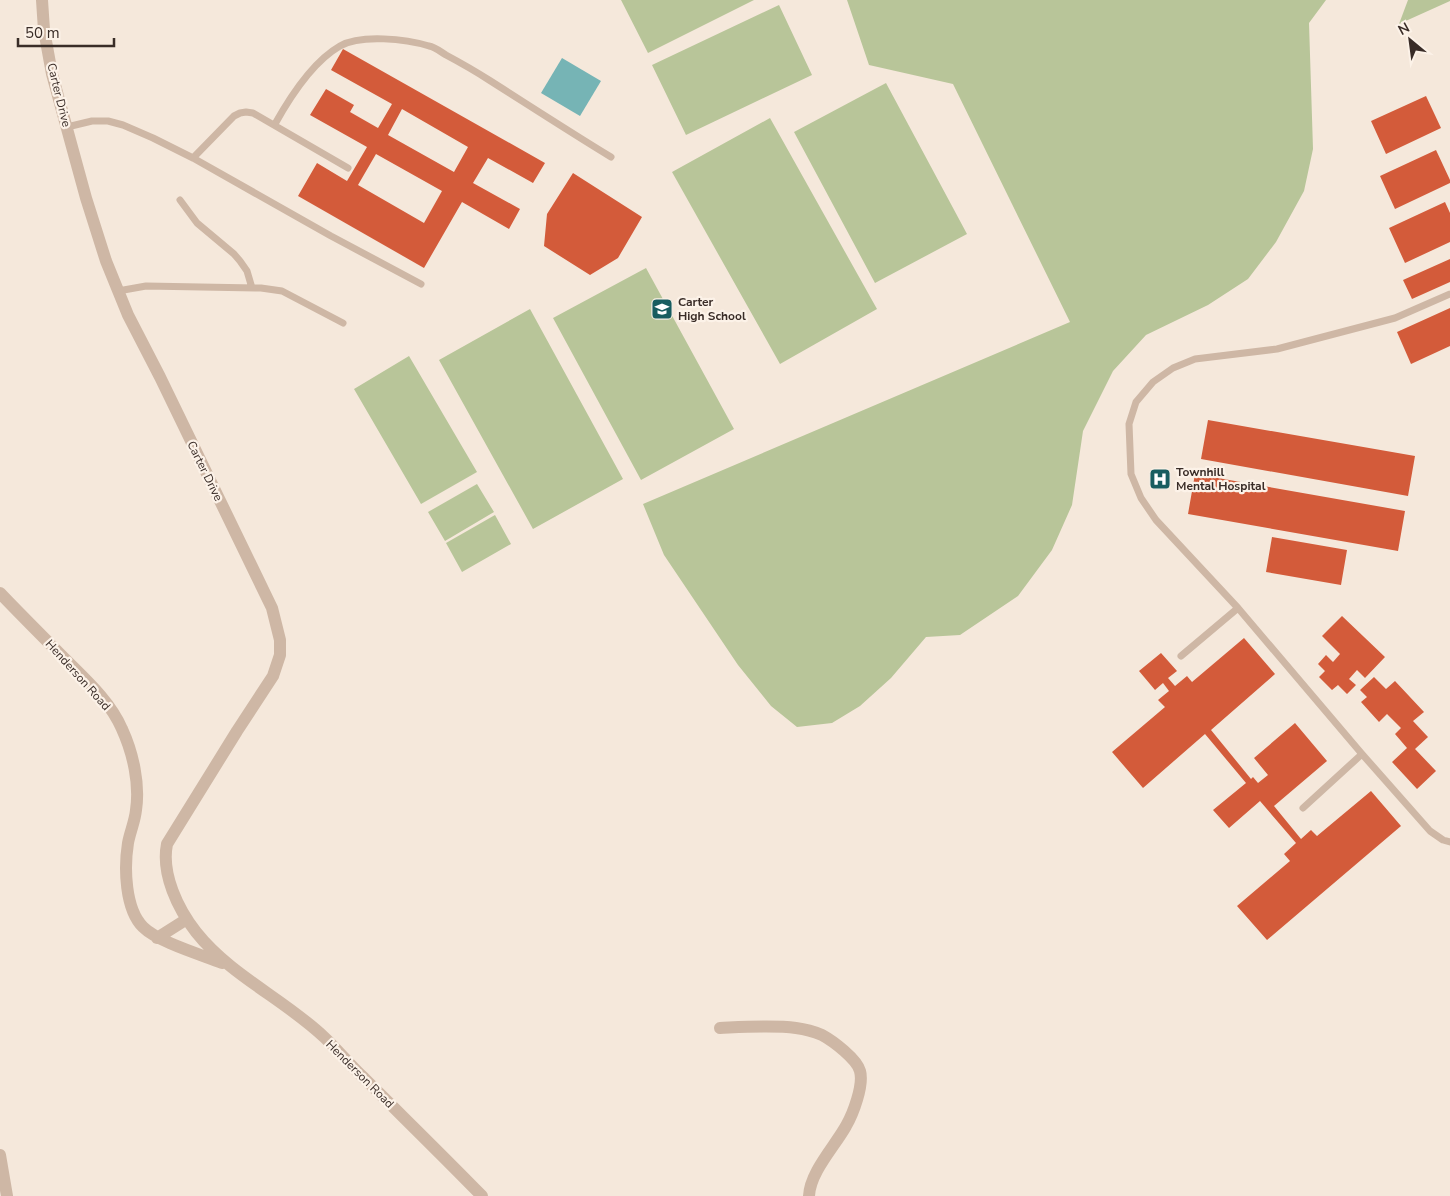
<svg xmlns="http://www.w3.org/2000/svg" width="1450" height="1196" font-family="'Nunito Sans',sans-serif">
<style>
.green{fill:#b8c599}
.water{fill:#76b4b5}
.building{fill:#d35b3a;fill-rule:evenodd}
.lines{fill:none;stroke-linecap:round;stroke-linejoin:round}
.lane{stroke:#ceb7a5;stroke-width:7}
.street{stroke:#ceb7a5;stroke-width:12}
.labels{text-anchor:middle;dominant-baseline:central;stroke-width:4.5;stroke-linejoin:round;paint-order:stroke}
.street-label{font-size:12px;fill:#392c27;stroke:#fcf2e8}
.poi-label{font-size:12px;font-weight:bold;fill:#392c27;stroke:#fcf2e8;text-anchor:start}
</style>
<rect width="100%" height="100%" fill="#f5e8db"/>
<path class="green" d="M621,0h133l-106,53z
M847,0h479l-17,23 4,126 -9,42 -28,51 -28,37 -40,26 -62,30 -33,36 -30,60 -11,74 -20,45 -34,46 -58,39 -34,2 -35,41 -31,28 -28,17 -35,4 -26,-21 -33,-41 -74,-110 -21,-51 427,-182 -117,-238 -84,-19z
M1408,0h42v1l-51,23z
M779,5l33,70 -126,60 -34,-70z
M886,83l81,151 -92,49 -81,-151z
M770,118l107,191 -97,55 -108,-192z
M646,268l88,161 -93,51 -88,-162z
M530,309l93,170 -90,50 -94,-169z
M409,356l68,116 -56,32 -67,-115z
M477,484l17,28 -49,29 -17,-29z
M495,515l16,29 -49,28 -16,-29z"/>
<path class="water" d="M562,58l39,23 -21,35 -39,-23z"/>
<path class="building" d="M343,49l202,114 -12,20 -45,-25 -15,25 47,26 -11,20 -47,-27 -38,66 -126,-72 19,-33 30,18 20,-34 -57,-32 16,-26 28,16 -4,7 28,16 14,-24 -61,-34zM402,109l66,38 -14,25 -66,-37zM376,154l66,37 -18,32 -66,-38z
M1426,96l15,32 -55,26 -15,-33z
M1436,150l14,30v3l-55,26 -15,-33z
M573,173l69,44 -24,41 -28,17 -46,-29 3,-32z
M1445,202l5,11v29l-45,21 -16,-35z
M1450,259v23l-38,17 -9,-19z
M1450,308v38l-39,18 -14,-32z
M1208,420l207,36 -7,40 -207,-37z
M1195,474l210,37 -7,40 -210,-37z
M1272,537l75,13 -6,35 -75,-13z
M1342,616l43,41 -20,21 -8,-8 -8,9 7,6 -9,9 -9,-9 -6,5 -13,-13 6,-6 -7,-7 8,-9 7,7 7,-8 -18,-18z
M1244,638l31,36 -64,56 40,49 2,-2 5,6 10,-8 -14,-17 41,-35 32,38 -53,45 27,33 10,-9 6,6 54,-45 30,35 -134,114 -30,-34 53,-45 -6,-7 12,-11 -36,-42 -31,27 -16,-18 33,-27 -41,-49 -62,54 -31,-36 53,-45 -7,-7 11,-9 -6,-8 -8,7 -16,-19 22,-18 16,18 -9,7 7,8 12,-10 5,6z
M1374,677l12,12 9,-8 29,31 -11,9 15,16 -13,12 21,22 -19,18 -25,-27 15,-14 -12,-14 6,-6 -14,-14 -8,8 -18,-20 6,-5 -7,-7z"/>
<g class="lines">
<path class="lane" d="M275,124c15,-27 37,-62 65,-78 21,-12 66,-7 89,0 6,1 12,6 17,9 15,8 29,16 43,25 41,26 81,52 122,77
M67,127l25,-6h16l15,4 30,13 40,20 138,78 90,48
M193,158l41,-42 6,-3 6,-1 7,1 95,55
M180,200l17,23 37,31 6,7 7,10 5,17
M118,291l28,-5 115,2 21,3 61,32
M1450,294l-55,24 -118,31 -82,10 -22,9 -20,14 -17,20 -7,22 2,50 10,24 15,22 82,88 124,146 68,77 13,9 7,2
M1181,656l57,-48
M1303,808l59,-54"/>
<path class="street" d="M42,0l2,30 8,44 34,124 20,63 22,54 32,62 112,231 8,32v15l-7,21 -36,55 -70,113c-6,30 11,65 29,88 35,44 88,67 128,105 14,13 26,28 40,41 39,39 79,78 118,118
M0,593c21,22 43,44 64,65 21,21 46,43 58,71 11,24 18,55 14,81 -1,11 -6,22 -8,33 -4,25 -3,66 15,84 15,15 59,28 79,36
M157,938l30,-19
M720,1028c23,-1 53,-3 76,0 8,1 19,4 26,7 11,6 35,24 38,36 4,14 -7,43 -14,55 -11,20 -36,46 -37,70
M0,1155l7,41"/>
</g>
<defs>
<g id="school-square" transform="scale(1.125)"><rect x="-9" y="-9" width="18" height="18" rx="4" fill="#185d60" stroke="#fcf2e8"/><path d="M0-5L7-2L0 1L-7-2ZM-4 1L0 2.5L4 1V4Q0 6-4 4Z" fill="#fff"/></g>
<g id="hospital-square" transform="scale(1.125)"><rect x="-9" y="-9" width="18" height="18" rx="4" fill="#185d60" stroke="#fcf2e8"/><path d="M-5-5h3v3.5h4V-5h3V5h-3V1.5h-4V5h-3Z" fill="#fff"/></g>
</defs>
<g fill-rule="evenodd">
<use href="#school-square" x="662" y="309"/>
<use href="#hospital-square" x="1160" y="479"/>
</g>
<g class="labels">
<g class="street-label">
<text transform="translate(59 95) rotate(76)">Carter Drive</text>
<text transform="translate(205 471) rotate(64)">Carter Drive</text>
<text transform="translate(78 675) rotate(48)">Henderson Road</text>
<text transform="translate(360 1074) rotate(45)">Henderson Road</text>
</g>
<g class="poi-label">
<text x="678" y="302">Carter<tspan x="678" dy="14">High School</tspan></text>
<text x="1176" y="472">Townhill<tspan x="1176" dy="14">Mental Hospital</tspan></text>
</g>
</g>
<g transform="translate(1410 40) rotate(331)" stroke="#fcf2e8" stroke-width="4" paint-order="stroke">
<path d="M0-4L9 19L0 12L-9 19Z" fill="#392c27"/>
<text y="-8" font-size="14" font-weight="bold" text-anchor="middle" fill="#392c27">N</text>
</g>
<path d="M18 38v8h96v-8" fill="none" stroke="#392c27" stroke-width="2.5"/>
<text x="25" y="38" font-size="15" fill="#392c27" stroke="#fcf2e8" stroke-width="4" paint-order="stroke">50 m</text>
</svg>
